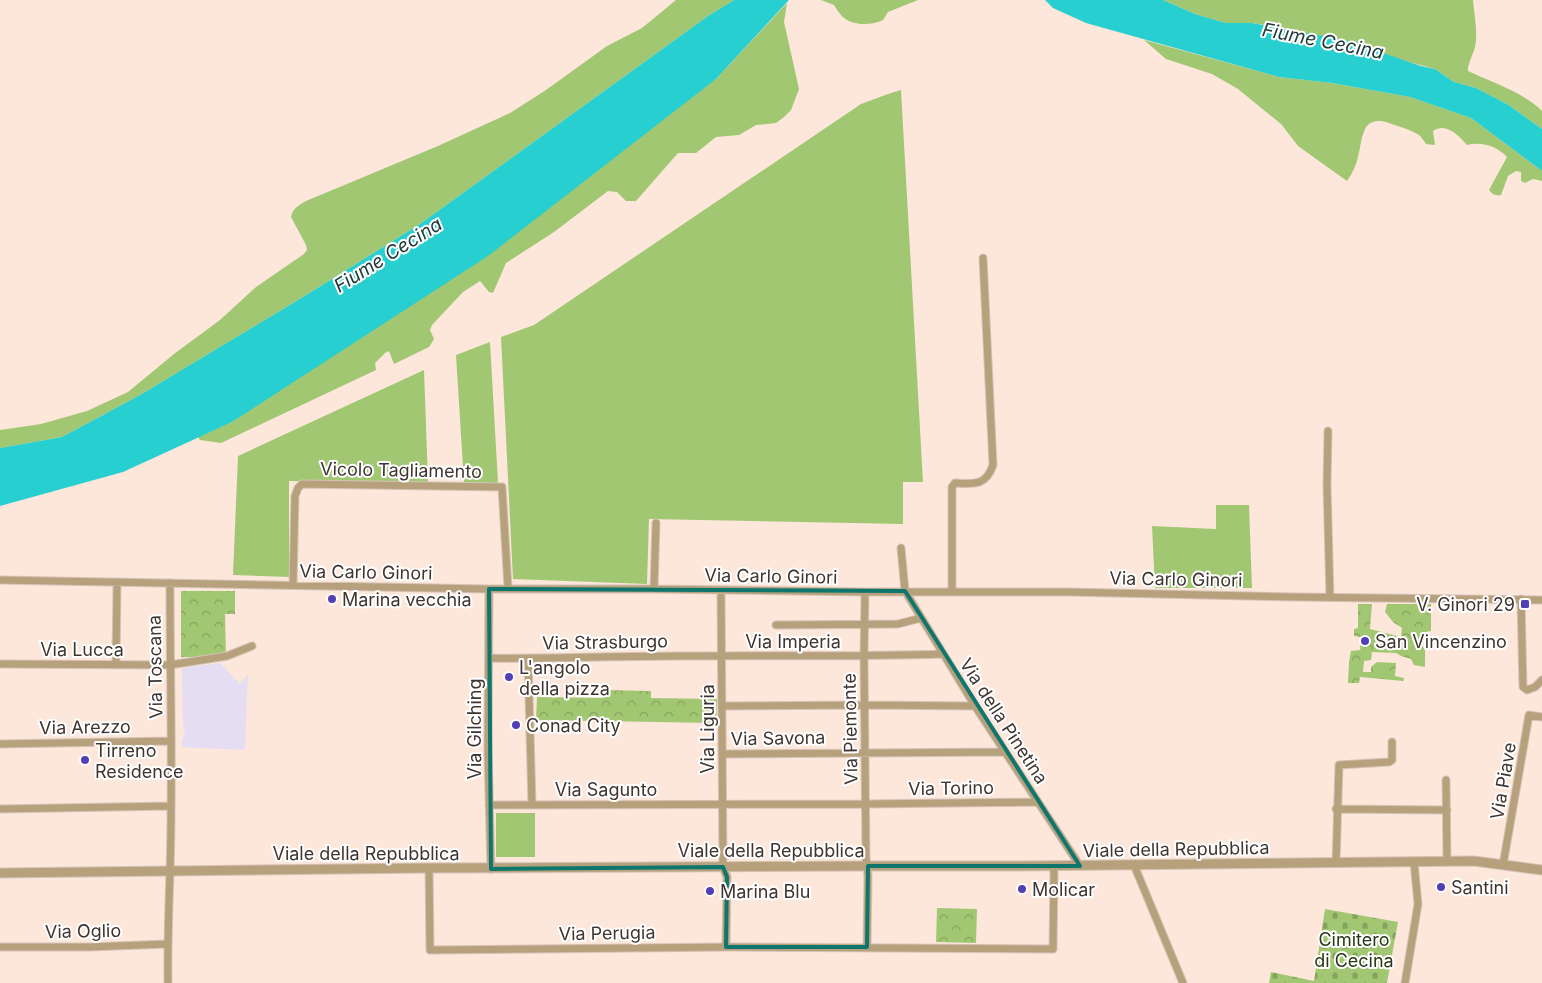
<svg xmlns="http://www.w3.org/2000/svg" width="1542" height="983" font-family="Inter,sans-serif">
<style>
.education{fill:#e5ddf2}
.grass{fill:#a2c772}
.forest{fill:url(#forest-crowns)}
.cemetery{fill:url(#cemetery-stones)}
.water{fill:#28cfd1}
.lines{fill:none;stroke-linecap:round;stroke-linejoin:round}
.minor-casing{stroke:#d6c3b8;stroke-width:9}
.tertiary-casing{stroke:#d6c3b8;stroke-width:11}
.minor{stroke:#b6a17c;stroke-width:7}
.tertiary{stroke:#b6a17c;stroke-width:9}
.marked{fill:none;stroke:#0f766e;stroke-width:4;stroke-linejoin:round}
.poi-dot{fill:#523fb6;stroke:#fff;stroke-width:2}
.labels{text-anchor:middle;dominant-baseline:central;stroke-width:4;stroke-linejoin:round;paint-order:stroke}
.street-label{font-size:18px;fill:#3f342f;stroke:#fff}
.poi-label{font-size:18px;fill:#3f342f;stroke:#fff;text-anchor:start}
.park-label{font-size:18px;fill:#2a3914;stroke:#fff}
.water-label{font-size:19px;font-style:italic;fill:#213a3a;stroke:#fff}
</style>
<defs>
<pattern id="forest-crowns" width="20" height="18" patternUnits="userSpaceOnUse" patternTransform="scale(1.25)"><rect width="20" height="18" fill="#a2c772"/><path d="M2 6a3 3 0 1 1 6 0M12 15a3 3 0 1 1 6 0" fill="none" stroke="#85a25e"/></pattern>
<pattern id="cemetery-stones" width="16" height="16" patternUnits="userSpaceOnUse" patternTransform="scale(1.25)"><rect width="16" height="16" fill="#a2c772"/><path d="M2 7V4a2 2 0 0 1 4 0v3zM10 15v-3a2 2 0 0 1 4 0v3z" fill="#85a25e"/></pattern>
</defs>
<rect width="100%" height="100%" fill="#fce7da"/>
<path class="education" d="M220,663l20,21 8,-10 -3,76 -64,-3 4,-18 -2,-3 -1,-58z"/>
<path class="grass" d="M676,0h58l-26,16 -288,208 -117,73 -163,98 -78,42 -62,11v-18l41,-6 46,-13 41,-19 46,-38 46,-34 36,-33 48,-33 3,-4 -1,-5 -15,-28c1,-8 8,-12 15,-16l132,-55 72,-33 36,-23 61,-44 35,-18z
M821,0h97l-30,12 -5,8c-12,6 -33,6 -42,-5 -3,-3 -5,-7 -7,-10z
M1163,0h310c1,13 4,27 3,40 0,11 -9,23 -8,31 23,11 57,22 74,40v18l-35,-25 -31,-16 -22,-6 -19,-13 -150,-41 -33,-5h-26l-31,-9z
M787,3l-3,19 15,67 -8,21 -7,7 -8,6 -20,2 -17,10 -23,2 -20,16h-18l-42,48h-10l-9,-9 -9,-1 -54,41 -48,31 -13,30 -4,-1 -9,-11 -17,11 -31,33 -2,5 4,9 -5,8 -35,17 -5,-13 -4,2 -10,10 1,7 -155,73 -21,-3 -2,-3 34,-15 484,-343z
M1144,40l135,37 53,6 78,14 61,21 71,53v10l-9,-2 -8,4 -4,-2v-9l-5,-1 -8,5 -7,19c-5,1 -8,0 -12,-5l18,-33c-10,-11 -25,-16 -40,-12 -8,-9 -21,-23 -34,-14l2,14 -9,-1c-2,-3 -5,-7 -7,-9 -7,-5 -22,-9 -30,-12 -28,-9 -26,15 -31,34 -2,9 -6,17 -11,24l-49,-35 -17,-22 -43,-35 -26,-15 -46,-15z
M901,90l22,392h-20v42l-254,-5 -2,65 -134,-5 -12,-242 33,-12 327,-221 27,-10z
M490,342l8,141h-34l-8,-128z
M424,370l4,112 -139,-1v96l-56,-2 5,-119z
M1216,505h33l3,83h-97l-3,-62 64,3z
M496,813h39v44h-39z"/>
<path class="forest" d="M181,591h54v23h-10l1,43h-45z
M1358,604h14l-2,25 31,8 1,-9 -9,-6 -8,-10 2,-8h44v27l-11,2v10l5,7v17l-11,-2 -3,-6 -10,-3 -5,-3 -24,-1 -1,8 -7,1 -1,11h8v-5l6,-5 19,1 -1,13 9,2 -1,3 -43,-4 -1,6h-11l1,-21 2,-11 9,-1 1,-13 -7,-1v-7l4,-1z
M603,690l48,1v7l66,1 -1,24 -180,-3 1,-23 65,1z
M937,908l40,1 -1,34 -40,-1z"/>
<path class="cemetery" d="M1325,909l73,13 -11,61h-118l2,-11 43,9z"/>
<path class="water" d="M734,0h55l-73,79 -228,177 -256,166 -109,50 -123,34v-58l62,-11 78,-42 163,-98 117,-73 288,-208z
M1045,0h118l32,14 31,9h26l93,17 76,26 14,3 19,13 22,6 31,16 35,25v42l-71,-53 -61,-21 -78,-14 -53,-6 -193,-54 -33,-15z"/>
<g class="lines">
<g class="minor-casing">
<path id="minor" d="M1328,431l-1,54 3,112
M901,548l4,43 70,115 105,160
M0,580l489,9h165l211,3h204l227,5 246,3
M293,585l2,-89 3,-8 4,-4 200,3 6,101
M489,589l-1,164 3,116
M654,589l2,-66
M721,590l2,277 4,10 -1,70
M865,592l-1,65 2,200 2,19 -1,71
M952,592v-105l3,-4c19,1 31,3 38,-18l-10,-207
M1521,599l2,88 4,3 8,-3 7,-7
M776,625l122,-1 23,-6
M489,658c65,1 129,-2 193,-2 87,-1 174,1 261,-2
M528,659l4,146
M0,664l170,1 57,-9 25,-10
M116,664l1,-82
M722,706l142,-1 111,1
M0,744l171,-3
M722,754l283,-2
M1446,780l1,81
M489,805l377,-1 172,-2
M0,809l171,-3
M1336,809l111,1
M1336,863l3,-98 50,-3 3,-2v-18
M1134,865l49,118
M1503,865l26,-150 13,2
M429,868l1,82 301,-3 322,2 1,-76 -1,-7
M0,947h90l77,-3
M168,983c-1,-56 3,-112 3,-168 1,-77 -1,-155 -1,-232
M1405,983l13,-79 -4,-42"/>
</g>
<g class="tertiary-casing">
<path id="tertiary" d="M0,873l429,-5 437,-2h157l451,-5 68,9"/>
</g>
<use href="#minor" class="minor"/>
<use href="#tertiary" class="tertiary"/>
</g>
<path class="marked" d="M489,589l416,2 175,275h-212l-1,81h-141l1,-70 -4,-10 -232,2z"/>
<g class="poi-dot">
<circle cx="332" cy="599" r="5"/>
<rect x="1520" y="599" width="10" height="10" rx="2.5"/>
<circle cx="1365" cy="641" r="5"/>
<circle cx="509" cy="677" r="5"/>
<circle cx="516" cy="725" r="5"/>
<circle cx="85" cy="760" r="5"/>
<circle cx="1441" cy="887" r="5"/>
<circle cx="1022" cy="889" r="5"/>
<circle cx="710" cy="891" r="5"/>
</g>
<g class="labels">
<g class="street-label">
<text transform="translate(401 470) rotate(1)">Vicolo Tagliamento</text>
<text transform="translate(366 572) rotate(1)">Via Carlo Ginori</text>
<text transform="translate(771 576) rotate(1)">Via Carlo Ginori</text>
<text transform="translate(1176 579) rotate(1)">Via Carlo Ginori</text>
<text x="793" y="641">Via Imperia</text>
<text transform="translate(605 642) rotate(-1)">Via Strasburgo</text>
<text x="82" y="649">Via Lucca</text>
<text transform="translate(155 667) rotate(-91)">Via Toscana</text>
<text transform="translate(1004 721) rotate(57)">Via della Pinetina</text>
<text transform="translate(85 727) rotate(-1)">Via Arezzo</text>
<text transform="translate(474 729) rotate(-90)">Via Gilching</text>
<text transform="translate(707 729) rotate(-90)">Via Liguria</text>
<text transform="translate(850 729) rotate(-91)">Via Piemonte</text>
<text transform="translate(778 738) rotate(-1)">Via Savona</text>
<text transform="translate(1503 781) rotate(-80)">Via Piave</text>
<text transform="translate(951 788) rotate(-1)">Via Torino</text>
<text x="606" y="789">Via Sagunto</text>
<text transform="translate(1176 849) rotate(-1)">Viale della Repubblica</text>
<text x="771" y="850">Viale della Repubblica</text>
<text x="366" y="853">Viale della Repubblica</text>
<text transform="translate(83 931) rotate(-1)">Via Oglio</text>
<text transform="translate(607 933) rotate(-1)">Via Perugia</text>
</g>
<g class="poi-label">
<text x="342" y="599">Marina vecchia</text>
<text x="1515" y="604" text-anchor="end">V. Ginori 29</text>
<text x="1375" y="641">San Vincenzino</text>
<text x="519" y="667">L'angolo<tspan x="519" dy="21">della pizza</tspan></text>
<text x="526" y="725">Conad City</text>
<text x="95" y="750">Tirreno<tspan x="95" dy="21">Residence</tspan></text>
<text x="1451" y="887">Santini</text>
<text x="1032" y="889">Molicar</text>
<text x="720" y="891">Marina Blu</text>
</g>
<g class="park-label">
<text x="1354" y="939">Cimitero<tspan x="1354" dy="21">di Cecina</tspan></text>
</g>
<g class="water-label">
<text transform="translate(1323 41) rotate(11)">Fiume Cecina</text>
<text transform="translate(388 255) rotate(-32)">Fiume Cecina</text>
</g>
</g>
</svg>
